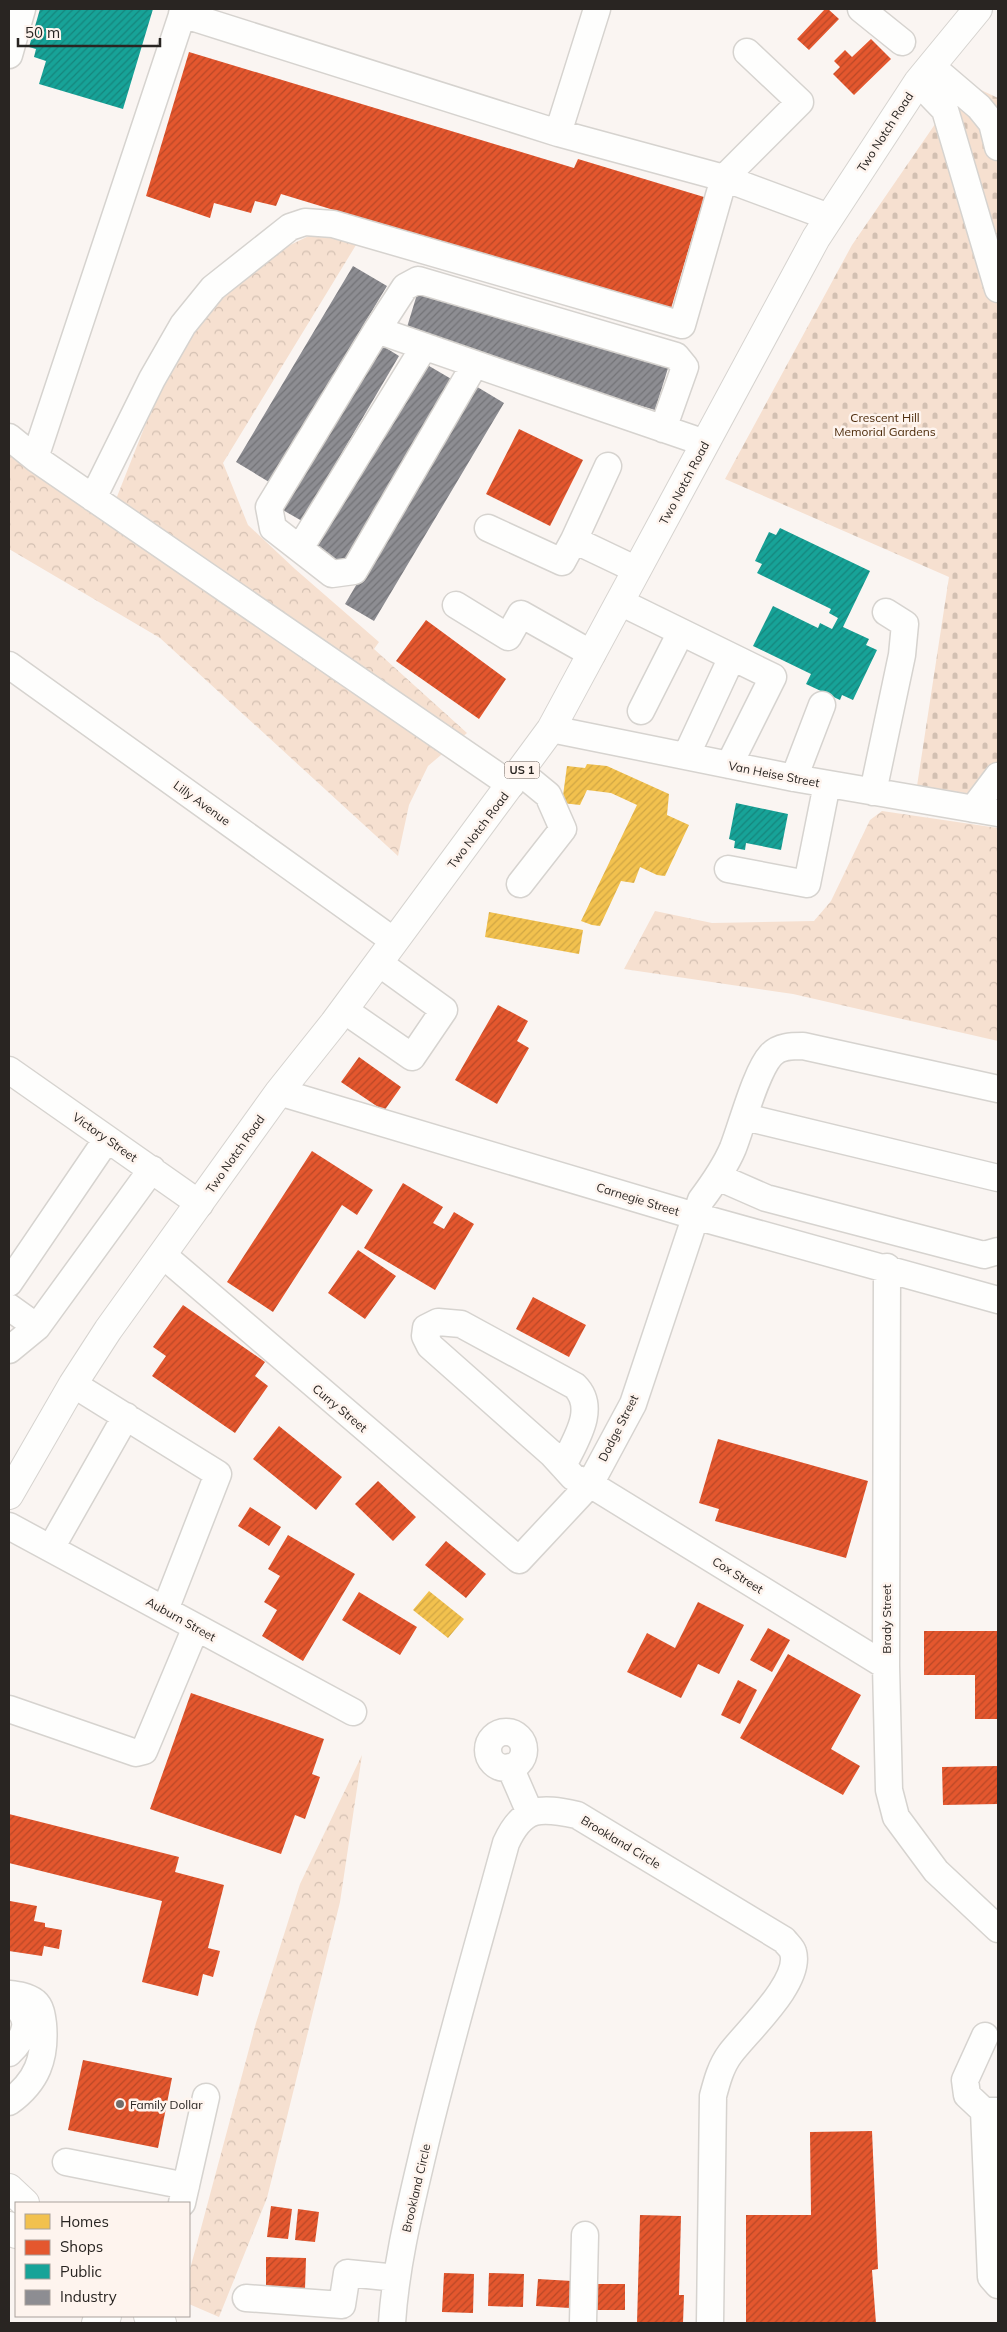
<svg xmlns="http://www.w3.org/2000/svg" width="1007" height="2332" font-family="Mulish,sans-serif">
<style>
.forest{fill:url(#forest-crowns)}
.cemetery{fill:url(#cemetery-stones)}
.homes{fill:url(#homes-hatch)}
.shops{fill:url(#shops-hatch)}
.public{fill:url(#public-hatch)}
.industry{fill:url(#industry-hatch)}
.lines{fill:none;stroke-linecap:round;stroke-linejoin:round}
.minor-casing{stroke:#d6d3cf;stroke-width:29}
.major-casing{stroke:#d6d3cf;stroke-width:30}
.minor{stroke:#fefefd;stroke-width:26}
.major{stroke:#fefefd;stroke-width:28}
.poi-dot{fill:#726e6b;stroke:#fef4ee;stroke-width:2}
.labels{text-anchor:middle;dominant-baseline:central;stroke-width:5;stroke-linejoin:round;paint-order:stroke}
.shield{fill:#fef4ee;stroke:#69635f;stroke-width:1}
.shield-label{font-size:11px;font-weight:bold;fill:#292522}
.street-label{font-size:12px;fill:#292522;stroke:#fef4ee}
.park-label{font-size:12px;fill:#4d2b0b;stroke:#fef4ee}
.poi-label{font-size:12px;fill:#292522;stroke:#fef4ee;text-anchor:start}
</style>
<defs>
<pattern id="forest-crowns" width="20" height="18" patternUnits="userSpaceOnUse" patternTransform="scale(1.25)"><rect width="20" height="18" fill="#f6e0d0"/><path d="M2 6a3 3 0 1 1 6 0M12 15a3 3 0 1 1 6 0" fill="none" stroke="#d3c0b2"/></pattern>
<pattern id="cemetery-stones" width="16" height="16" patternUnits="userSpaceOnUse" patternTransform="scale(1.25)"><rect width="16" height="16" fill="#f6e0d0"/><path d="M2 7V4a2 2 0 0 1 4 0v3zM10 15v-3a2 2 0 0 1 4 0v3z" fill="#d3c0b2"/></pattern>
<pattern id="homes-hatch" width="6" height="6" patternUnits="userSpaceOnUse" patternTransform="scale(1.25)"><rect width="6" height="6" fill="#f2c14e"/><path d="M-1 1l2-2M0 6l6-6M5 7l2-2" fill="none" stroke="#d0a644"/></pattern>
<pattern id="shops-hatch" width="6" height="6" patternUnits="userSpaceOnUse" patternTransform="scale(1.25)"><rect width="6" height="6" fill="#e4572e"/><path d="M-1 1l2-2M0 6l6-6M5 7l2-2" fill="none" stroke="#b94827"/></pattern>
<pattern id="public-hatch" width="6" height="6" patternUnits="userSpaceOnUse" patternTransform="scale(1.25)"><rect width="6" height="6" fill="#17a398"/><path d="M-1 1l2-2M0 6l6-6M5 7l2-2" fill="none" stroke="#15857c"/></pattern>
<pattern id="industry-hatch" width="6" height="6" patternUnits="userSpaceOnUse" patternTransform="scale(1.25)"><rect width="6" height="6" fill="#8d8d92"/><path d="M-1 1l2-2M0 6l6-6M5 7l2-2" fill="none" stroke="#737377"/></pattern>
</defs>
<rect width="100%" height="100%" fill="#faf5f2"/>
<path class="forest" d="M317,232l39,13 -133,218 25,62 47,44 84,73 -5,7 93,84 -39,33 -19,39 -11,51 -238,-218 -151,-89v-97l100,65 65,-165 18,-30 63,-60z
M882,811l116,17v213l-205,-47 -169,-25 31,-58 57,12 102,-2 17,-20 39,-81z
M362,1755l-22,147 -73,296 -48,119 -30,-13v-31l67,-250 44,-139z"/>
<path class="cemetery" d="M964,82l34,16v700l-81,-12 32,-209 -224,-98 127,-234z"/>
<path class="homes" d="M587,764l20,2 62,28 -2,21 22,10 -24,51 -8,-1 -17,-8 -6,16 -13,-2 -21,45 -8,-1 -11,-4 56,-116 -26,-12 -24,-3 -7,15 -18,-2 5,-37 18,2z
M489,912l94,18 -4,24 -94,-17z
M429,1591l35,28 -16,19 -35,-28z"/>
<path class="shops" d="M825,9h3l11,10 -30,31 -12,-11z
M871,39l20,20 -37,36 -21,-21 7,-7 -6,-6 11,-11 7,7z
M189,52l385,116 4,-9 126,38 -34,115 -389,-118 -5,12 -21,-5 -4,12 -37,-10 -4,15 -64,-22z
M519,429l64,31 -33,66 -64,-32z
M426,620l80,59 -27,40 -83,-58z
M498,1005l30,16 -11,20 12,7 -32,56 -42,-24z
M359,1057l42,30 -17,24 -43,-29z
M312,1151l61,39 -16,25 -15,-10 -69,107 -46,-30z
M403,1183l40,24 -10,16 11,6 10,-17 20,12 -39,66 -71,-42z
M358,1250l38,26 -31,43 -37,-26z
M533,1297l53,28 -17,32 -53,-28z
M183,1305l82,57 -10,14 13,10 -33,47 -83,-57 14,-20 -13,-9z
M279,1426l63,51 -26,33 -63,-51z
M718,1439l150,42 -22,77 -131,-37 4,-12 -20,-6z
M378,1481l38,36 -23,24 -38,-37z
M250,1507l31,20 -12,19 -31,-20z
M288,1535l67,39 -52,87 -41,-25 15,-26 -13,-8 16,-26 -12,-7z
M446,1541l40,33 -20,24 -41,-33z
M359,1592l58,35 -17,28 -58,-35z
M698,1602l46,23 -25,49 -21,-10 -17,34 -54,-26 20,-39 28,15z
M768,1628l22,12 -18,32 -22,-12z
M924,1631h74v88h-23v-44h-51z
M788,1654l73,41 -30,54 29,17 -17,29 -103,-57z
M738,1680l19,10 -17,34 -19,-9z
M191,1693l133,46 -12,35 8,3 -15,42 -10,-4 -14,39 -131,-45z
M998,1766v38l-55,1 -1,-38z
M9,1814l170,43 -4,15 49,13 -16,63 12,3 -7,26 -10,-3 -5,22 -56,-14 20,-81 -153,-38z
M10,1901l27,5 -3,15 11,2v4l17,3 -3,19 -15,-3 -2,10 -33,-5z
M83,2060l89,18 -14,70 -90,-18z
M872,2131l6,138 -6,1 4,53h-130v-108h65l-1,-83z
M271,2206l21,3 -4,30 -21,-2z
M298,2209l21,3 -4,30 -20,-2z
M640,2215l41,1 -2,79h5l-1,28h-46z
M266,2257l40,1 -1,31 -39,-1z
M444,2273l30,1 -1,39 -31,-1z
M489,2273l35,1 -1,33 -35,-1z
M538,2279l34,2 -2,27 -34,-2z
M589,2284h36v26h-36z"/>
<path class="public" d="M40,9h113l-30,100 -84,-25 7,-23 -12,-4 2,-8 -7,-2z
M780,528l90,43 -27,56 26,12 -3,6 11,5 -24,50 -11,-5 -2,5 -34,-16 5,-10 -58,-28 20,-40 45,22 2,-5 12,6 6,-11 -9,-5 2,-4 -74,-36 5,-9 -7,-3 14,-29 7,3z
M736,803l52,11 -7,36 -35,-7 -1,7 -11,-2 1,-7 -6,-2z"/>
<path class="industry" d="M353,266l34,20 -118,196 -33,-20z
M418,291l251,74 -14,45 -251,-73z
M378,343l21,13 -97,165 -21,-12z
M424,363l29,17 -111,187 -29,-18z
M474,385l30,18 -130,218 -29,-17z"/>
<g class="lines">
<g class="minor-casing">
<path id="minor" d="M861,9l41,33
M182,14l376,119 166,45 105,39
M9,55l13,-46
M931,66l48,41 13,16 6,24
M918,82l27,28 53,179
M558,133l39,-124
M377,330l-108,177 4,21 59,46 22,-3 121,-207
M663,429l22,-62 -9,-11 -258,-76 -13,7 -28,43c109,38 219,76 328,113
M9,437l26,21 476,327
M35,458l149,-449
M608,466l-34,74 63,30
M93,498l59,-119 31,-54 30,-37 77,-61 15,-5 28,2 349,101 42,-147 76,-76 -53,-50
M488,528l74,34 12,-22
M300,548l124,-201
M620,602l153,75 -44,88
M456,605l52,32 13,-23 71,40
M9,665l385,276
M641,711l40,-79
M551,729l243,49 204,35
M686,756l46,-99
M794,778l28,-73
M873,792l29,-137 3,-31 -19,-12
M973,809l25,-33
M728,869l79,15 20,-100
M520,884l43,-55 -15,-34 -28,-23
M344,1010l68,47 32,-47 -65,-47
M9,1070l191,134
M279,1092l416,124 303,84
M745,1117l253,61
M718,1177l48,21 218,57 14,-4
M163,1255l356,305 71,-76 43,-80 68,-204c12,-16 24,-33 32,-52 9,-23 23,-77 38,-93 8,-9 21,-9 32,-9l195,43
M887,1267l-1,399 3,124 7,27 40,54 62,58
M9,1283l98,-144
M9,1307l28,20
M9,1350l28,-23 115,-158
M73,1384l145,90 -53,136
M563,1466c11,-24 35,-57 12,-80l-114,-62 -23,-2 -12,6 -1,8 5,10 122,108 21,23 17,7 296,182
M9,1526l344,186
M51,1548l75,-132
M9,1709l127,44 8,-2 52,-124
M488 1750a18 18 0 1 1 36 0a18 18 0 1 1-36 0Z
M510,1767l20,46
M9,1994c9,1 18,2 26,8 6,5 7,14 8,22 3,34 -6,58 -34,78
M9,2003c26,12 17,34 0,50
M984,2111l-17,-16 -2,-15 20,-44
M998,2111h-14l7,166 7,8
M66,2162l120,24
M182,2203l24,-106
M246,2298l96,7 5,-32 50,5
M392,2323c4,-62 20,-123 34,-183 24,-99 53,-198 80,-297 17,-37 34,-36 71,-28l207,125c3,4 8,8 9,12 9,30 -46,79 -63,102 -9,12 -13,27 -17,42l-3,227
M583,2323l2,-88"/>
</g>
<g class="major-casing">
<path id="major" d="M9,1495l64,-111 35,-54 171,-238 55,-69 217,-294 265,-491 102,-156 60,-73
M9,2188l16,15
M9,2226l7,8
M148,2316l14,7
M96,2323l11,-7"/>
</g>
<use href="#minor" class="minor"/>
<use href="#major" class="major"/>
</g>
<circle class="poi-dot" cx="120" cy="2104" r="5"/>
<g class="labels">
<rect class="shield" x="504.5" y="761.5" width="35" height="17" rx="4"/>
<g class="shield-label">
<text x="522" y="770">US 1</text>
</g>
<g class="street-label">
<text transform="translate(885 132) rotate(-57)">Two Notch Road</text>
<text transform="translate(684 483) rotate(-62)">Two Notch Road</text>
<text transform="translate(774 774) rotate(11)">Van Heise Street</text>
<text transform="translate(202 803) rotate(36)">Lilly Avenue</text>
<text transform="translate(478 830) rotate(-53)">Two Notch Road</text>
<text transform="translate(105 1137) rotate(35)">Victory Street</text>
<text transform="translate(235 1154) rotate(-55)">Two Notch Road</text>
<text transform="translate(638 1199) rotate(17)">Carnegie Street</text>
<text transform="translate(340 1408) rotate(40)">Curry Street</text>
<text transform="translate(618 1428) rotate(-63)">Dodge Street</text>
<text transform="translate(738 1575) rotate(32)">Cox Street</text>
<text transform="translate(181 1619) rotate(29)">Auburn Street</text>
<text transform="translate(886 1619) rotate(-90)">Brady Street</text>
<text transform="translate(621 1842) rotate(31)">Brookland Circle</text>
<text transform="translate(416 2188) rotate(-77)">Brookland Circle</text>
</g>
<g class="park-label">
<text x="885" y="417">Crescent Hill<tspan x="885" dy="14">Memorial Gardens</tspan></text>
</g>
<g class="poi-label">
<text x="130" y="2104">Family Dollar</text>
</g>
</g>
<rect width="1007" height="2332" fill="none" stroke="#292522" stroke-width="20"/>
<rect x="15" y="2202" width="175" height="115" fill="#fef4ee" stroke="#a9a19c"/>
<rect x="25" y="2214" width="25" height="15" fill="#f2c14e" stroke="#a9a19c"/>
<text x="60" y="2227" font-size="15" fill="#292522">Homes</text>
<rect x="25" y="2240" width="25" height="15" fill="#e4572e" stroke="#a9a19c"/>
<text x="60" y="2252" font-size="15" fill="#292522">Shops</text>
<rect x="25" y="2264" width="25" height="15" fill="#17a398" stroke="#a9a19c"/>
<text x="60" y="2277" font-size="15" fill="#292522">Public</text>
<rect x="25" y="2290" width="25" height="15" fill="#8d8d92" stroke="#a9a19c"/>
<text x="60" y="2302" font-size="15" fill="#292522">Industry</text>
<path d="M18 38v8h142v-8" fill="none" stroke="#292522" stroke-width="2.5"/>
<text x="25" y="38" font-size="15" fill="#292522" stroke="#fef4ee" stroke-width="4" paint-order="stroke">50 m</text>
</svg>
